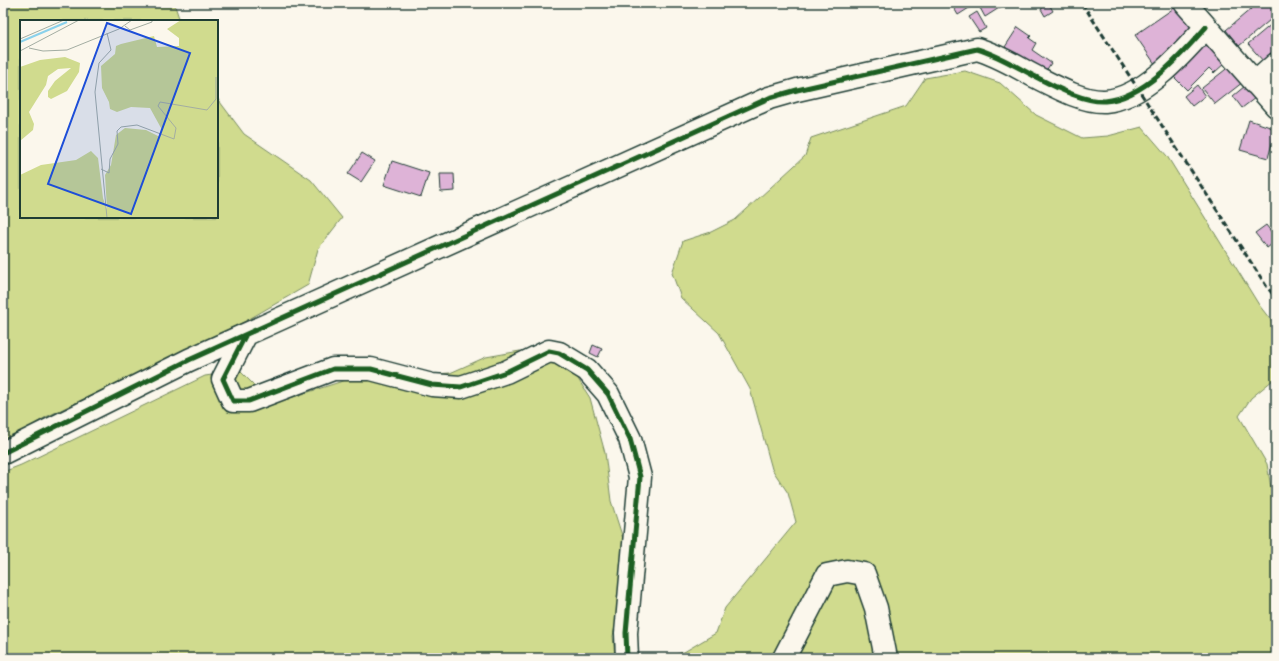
<svg xmlns="http://www.w3.org/2000/svg" width="1279" height="661" font-family="Delius,sans-serif">
<style>
.green{fill:#d0db8e;stroke:#788c61}
.building{fill:#deb3d7;stroke:#1f3d34}
.lines{fill:none;stroke-linecap:round;stroke-linejoin:round}
.minor-casing{stroke:#1f3d34;stroke-width:25}
.minor{stroke:#fbf7ec;stroke-width:22}
.rail{stroke:#1f3d34;stroke-width:3;stroke-dasharray:6 3;stroke-linecap:butt}
.cycleway-casing{stroke:#fbf7ec;stroke-width:8}
.cycleway{stroke:#1b5e20;stroke-width:5}
.inset-river{fill:none;stroke:#8ad1eb;stroke-width:2}
.inset-road{fill:none;stroke:#a3ada2;stroke-width:1}
.view{fill:#1d4ed8;fill-opacity:0.15;stroke:#1d4ed8;stroke-width:2}
.inset-edge{fill:none;stroke:#1f3d34;stroke-width:2}
</style>
<rect width="100%" height="100%" fill="#fbf7ec"/>
<filter id="ink" filterUnits="userSpaceOnUse"><feTurbulence type="fractalNoise" baseFrequency=".025" numOctaves="2"/><feDisplacementMap in="SourceGraphic" scale="8" xChannelSelector="R" yChannelSelector="G"/><feConvolveMatrix kernelMatrix="1 2 1 2 8 2 1 2 1" color-interpolation-filters="sRGB"/></filter>
<g filter="url(#ink)">
<path class="green" d="M3,3h171l6,18h-159v196h196v-119l27,36 67,46 31,38 -24,31 -10,36 -64,37 -198,95 -43,26z
M965,71l35,12 36,32 46,23 26,-2 34,-9 25,29 92,149 17,22v53h-3l-22,18 -12,18 28,48 9,53v141h-611l19,-6 32,-19 9,-25 71,-86 -8,-29 -16,-24 -22,-80 -31,-56 -38,-35 -9,-25 11,-32 28,-9 24,-12 70,-64 6,-18 95,-32 19,-28z
M520,351l37,10 16,10 17,27 15,55 6,48 15,47 -4,45 -9,43 2,22h-612v-186l18,-7 184,-89 35,-5 17,17 36,9 53,-17 104,-7 36,-16z"/>
<path class="building" d="M951,3h26l-19,12z
M983,3h24l-22,14 -6,-11z
M1258,3h18v12l-37,31 -13,-16z
M1049,4l4,7 -8,5 -4,-7z
M1177,6l15,23 -5,13 -32,22 -20,-29z
M977,12l9,16 -7,4 -10,-15z
M1273,23l3,4v25l-12,10 -16,-18z
M1018,27l13,9 -2,2 7,5 -4,7 19,13 -7,11 -39,-27z
M1208,42l19,19 -13,12 -5,-5 -22,22 -13,-13z
M1230,66l13,16 -28,22 -13,-16z
M1197,85l8,11 -13,10 -8,-10z
M1245,86l10,12 -13,10 -9,-12z
M1249,120l27,9 -8,29 -28,-8z
M362,153l13,8 -14,21 -13,-8z
M392,161l37,12 -8,24 -37,-12z
M440,174h14l1,17 -14,1z
M1266,225l10,13v3l-9,7 -12,-15z
M593,345l9,4 -4,8 -8,-4z"/>
<g class="lines">
<g class="minor-casing">
<path id="minor" d="M1185,3l91,103
M1255,83l21,-19
M245,336l-22,43 10,22h16l84,-32h38l61,16 29,2 45,-15 43,-21 10,2 28,17 21,24 22,45 10,38 -14,156 1,25
M3,453l186,-93 580,-262 28,-8 180,-41c21,6 38,17 57,27 20,10 48,26 71,25 39,-3 77,-47 101,-74
M784,658l43,-83 20,-4 17,3 12,34 10,50"/>
</g>
<use href="#minor" class="minor"/>
<path class="rail" d="M1082,3l185,284 9,11"/>
<g class="cycleway-casing">
<path id="cycleway" d="M245,336l-22,43 10,22h16l84,-32h38l61,16 29,2 45,-15 43,-21 10,2 28,17 21,24 22,45 10,38 -14,156 1,25
M3,453l186,-93 580,-262 28,-8 180,-41c21,6 38,17 57,27 20,10 48,26 71,25 39,-3 77,-47 101,-74"/>
</g>
<use href="#cycleway" class="cycleway"/>
</g>
</g>
<g transform="translate(20 20)">
<rect width="198" height="198" fill="#fbf7ec"/>
<path d="M161,0h37v198h-198v-43l21,-10 35,-5 15,-9 7,7 5,40 4,12 -2,-35 6,-10 5,-30 9,-7 21,2 14,7 1,-9 -11,-20 -19,-1 -14,5 -7,-3 -1,-7 -7,-14 -1,-22 14,-12 1,-8 5,-2 33,-8 3,11 22,-1v-8l-12,-9zM45,37l15,6 -1,9 -12,19 -16,8 -3,-2v-6l7,-10 16,-13 -13,1 -10,7 -2,9 -17,27 5,12 -1,6 -13,11v-74l20,-7z" fill="#d0db8e"/>
<path class="inset-river" d="M0,22l47,-20"/>
<path class="inset-road" d="M105,6l5,4 22,-8v-2M87,13l4,17 -12,13 -4,29 12,126M0,19l44,-19M9,28l14,3 24,-1 52,-21 13,-9M0,31l59,-31M81,149l8,4 1,-14 8,-15 -1,-13 4,-4 16,-2 37,14 2,-11 -18,-22 2,-4 47,8 9,-11v-22"/>
<path class="view" d="M87,3l83,30 -59,161 -83,-30z"/>
<rect width="198" height="198" class="inset-edge"/>
</g>
<rect width="1279" height="661" fill="none" stroke="#fbf7ec" stroke-width="16"/>
<rect x="8" y="8" width="1263" height="645" fill="none" stroke="#1f3d34" stroke-width="1.5" filter="url(#ink)"/>
</svg>
